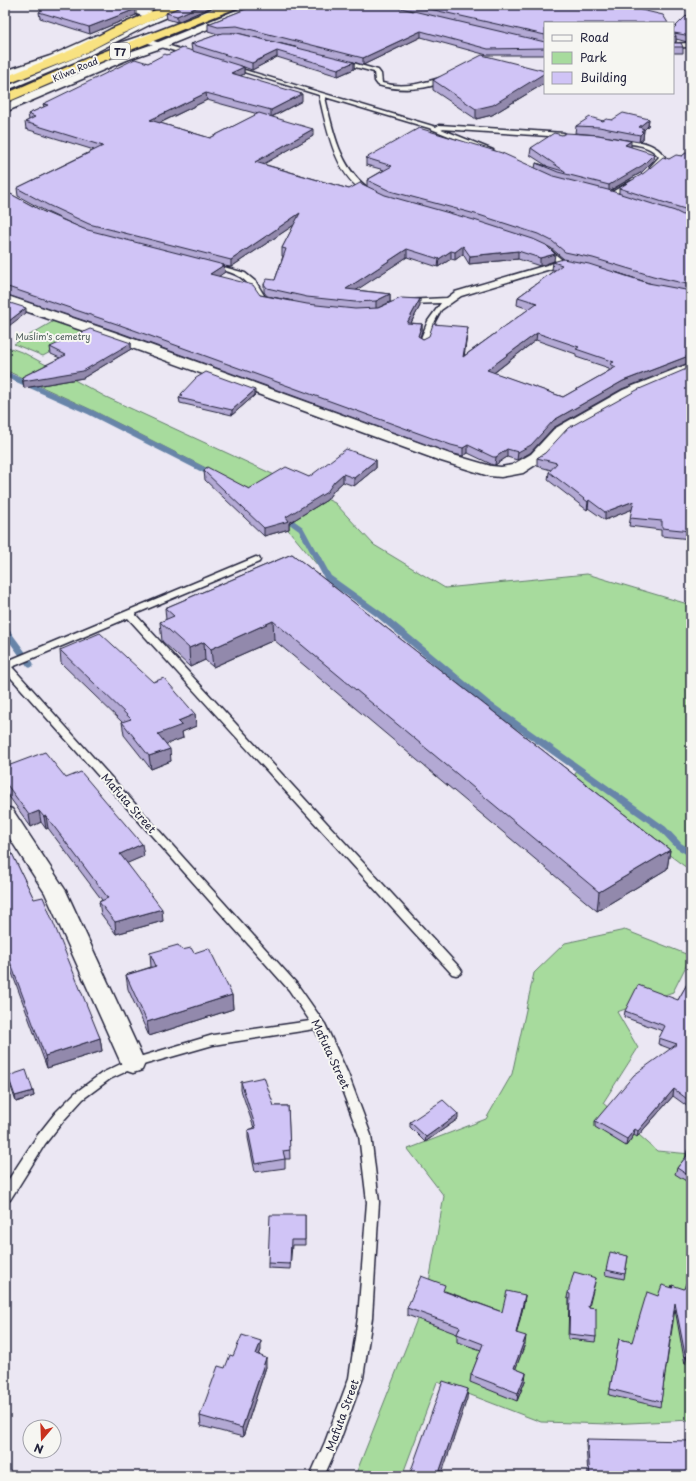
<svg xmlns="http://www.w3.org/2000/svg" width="696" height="1481" font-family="'Playpen Sans',sans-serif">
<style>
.green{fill:#a7db9d;stroke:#647e6c}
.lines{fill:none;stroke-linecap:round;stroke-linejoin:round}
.stream-far2{stroke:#6885a9;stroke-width:4}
.stream-far1{stroke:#6885a9;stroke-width:5.5}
.stream{stroke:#6885a9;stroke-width:7}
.service-casing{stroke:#22223b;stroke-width:3}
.minor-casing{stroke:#22223b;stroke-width:3}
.trunk-casing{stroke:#22223b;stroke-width:3}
.service{fill:#f6f6f2;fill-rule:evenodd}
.minor{fill:#f6f6f2;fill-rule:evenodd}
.trunk{fill:#f8e281;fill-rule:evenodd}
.wall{fill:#b3a9d4;stroke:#22223b;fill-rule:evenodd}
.shaded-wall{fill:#9289ac;stroke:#22223b}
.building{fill:#d0c4f6;stroke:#22223b;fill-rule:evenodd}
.labels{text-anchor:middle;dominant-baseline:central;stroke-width:4;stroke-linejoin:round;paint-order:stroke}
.far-street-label{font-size:9px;fill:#22223b;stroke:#f6f6f2}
.far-park-label{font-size:9px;fill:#4a5a58;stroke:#f6f6f2}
.shield{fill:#f6f6f2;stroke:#626272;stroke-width:1}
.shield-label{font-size:10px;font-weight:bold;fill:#22223b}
.street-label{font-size:11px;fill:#22223b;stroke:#f6f6f2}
</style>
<rect width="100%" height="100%" fill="#ebe7f3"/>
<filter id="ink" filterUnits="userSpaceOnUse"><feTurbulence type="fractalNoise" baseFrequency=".025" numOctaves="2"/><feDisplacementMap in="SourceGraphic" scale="8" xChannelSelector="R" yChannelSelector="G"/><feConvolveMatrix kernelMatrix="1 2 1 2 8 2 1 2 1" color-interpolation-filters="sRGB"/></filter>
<g filter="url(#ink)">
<path class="green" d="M54,321l33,11 -44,24 -29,-12z
M5,346l19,7 82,44 229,106 39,42 71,43 142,-14 104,31v266l-119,-88 6,-17 -89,-63 -106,-89 -55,-36 -38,-46 -35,-39 -161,-82 -89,-41z
M625,930l66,26 -18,36 -56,20 21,36 -35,55 54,48 34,3v266l-82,4 -68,-2 -104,-40 -35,94h-47l72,-182 17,-98 -36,-47 78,-30 26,-45 22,-101 31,-30z"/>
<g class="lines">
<path class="stream-far2" d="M5,104l46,-21"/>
<path class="stream-far1" d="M5,374l85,38 122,62
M283,516l18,13 14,26"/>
<path class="stream" d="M315,554l13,24 52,37 106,88 177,126 16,17 12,7
M5,630l25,34"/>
<g class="service-casing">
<path id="service" d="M188,5h8l-45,19 -65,33 -81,34v-4l77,-32 65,-33z
M220,5h7l-24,11 -5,-1z
M152,32l3,2 -1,1 -38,12 -5,-1z
M147,39l46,14 1,1 -3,2 -46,-14 -1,-1z
M673,44l14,-1 3,2 -3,2 -14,1z
M342,60l36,10 3,4 1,9c23,6 42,0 64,-7l3,2c-18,13 -51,13 -71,7l-3,-4 -1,-9 -34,-9 -1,-1z
M231,66l205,61 3,-2 125,8 3,2 -3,2 -123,-8 52,21 1,1 -3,2 -62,-25 -104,-31c8,34 15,73 46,93l1,1 -3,2c-33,-11 -43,-68 -50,-98l-88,-27z
M618,139c18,2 36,2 47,18l-11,12h-4v-2l9,-10c-10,-14 -28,-12 -43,-15v-2z
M631,181l2,1v2l-21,12 -5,-1z
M543,246c9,3 16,14 24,16v2l-106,32 -20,14 -6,11 -8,22 -4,2h-3l-1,-2 9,-22 13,-18 -34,1h-3v-4l43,-2 8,-6 102,-30 -16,-13 -1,-1z
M213,264l32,9 11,9 9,15 9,4 -4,2 -11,-3c-14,-25 -21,-26 -48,-33l-1,-1z
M256,557l3,1 1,2 -1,2 -124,52 325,354 2,3 -2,3 -4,1 -4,-1 -324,-356 -116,49 285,317 28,40 23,50 23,61 8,67 -7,116 -9,60 -24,65 -15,33h-14l15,-34 24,-64 9,-60 9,-116 -8,-67 -23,-61 -21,-45 -102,16 -77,22 -26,12 -27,20 -19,21 -19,24 -35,56 -5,1v-16l32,-49 19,-24 19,-19 27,-20 27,-13 84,-25 97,-14 -21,-31 -284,-319v-9z"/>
</g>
<g class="minor-casing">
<path id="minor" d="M116,5c13,0 32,0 40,11l-5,3 -34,-12z
M249,5h14l-1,2 -98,40 -35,12 -124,53v-8l116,-49 35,-12z
M97,35l6,3 -2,2 -43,20 -53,18v-7l45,-15z
M5,295l115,39 330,120 41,12 10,1 11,-2 19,-11 23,-25 69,-39 68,-27v10l-56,23 -69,39 -23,25 -20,13 -22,4 -12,-1 -51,-16 -328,-120 -105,-36z
M5,807l7,2 54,82 79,172 -3,7 -9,3 -9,-3 -3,-7 -76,-170 -40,-62z"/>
</g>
<g class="trunk-casing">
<path id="trunk" d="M167,5h16l-2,2 -62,28 -40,21 -74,29v-8l66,-27 40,-21z
M225,5h16l-2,2 -141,56 -93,40v-9l85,-37z"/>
</g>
<use href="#service" class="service"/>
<use href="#minor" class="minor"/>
<use href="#trunk" class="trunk"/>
</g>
<path class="wall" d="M138,5h25l-11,5z
M185,5h31l-39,17 -10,-3 -1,-6z
M256,5h364l-75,18v32h-58l-66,-18 -58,28 -9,-3v7l-16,7 -61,-19 -25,13 -8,-3v7l-4,2 62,25 -30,16 41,19 -50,28 86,25 18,-2v-7l17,-10 -18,-5v-7l169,10 1,-5 11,3 -17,-11 1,-7 31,-13 69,12 22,14 -11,11 -32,19 9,3v-6l50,-29 13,-3 9,-7v213l-69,27 -69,39 -23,25 -13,7 -10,-3 -12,8h-2l-25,-12 -5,3 -13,-3 -329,-120 -116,-39v-103l37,20 43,19 -36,-17 -31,-17 -1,-8 77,-38 -68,-21 -1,-7 4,-2 -1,-6 16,-7 -1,-3 105,-41 19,-8 25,-4 -1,-7 29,-10h-2l-10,-3v-7zM231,33h6l62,15zM207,100l51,14 -48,24 -50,-15zM294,225l-12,23v8h1l-8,24 -11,4v8l3,4 26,5 -33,-6 -42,-19 7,-4 -1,-6 7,1zM547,246l4,2 14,12 -12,2 -1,8h3l-37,27 -1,8 12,4 -65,47 3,-22 1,-7 -45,12 -3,-2 2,-6v-7l-11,-1 9,-17 -30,-4v-8l-34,-4 51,-33 31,10 13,-8 4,1 8,-6 6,10 49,-5 22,7 14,-5zM615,272l37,12 -4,-1zM536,340l40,14v3l33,11v3l-46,26 -69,-24z
M691,11v32l-15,-4v3l-3,1 10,4v6h-10v-24z
M39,12l97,3 -46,19 -50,-16z
M545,71v12l-53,32 -16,4 -43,-29v-10z
M649,119l-1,7 -4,4 -1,9 -4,3 -41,-7 -23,-2 1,-7 27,-5z
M131,343v6l-48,29 -59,10 -2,-11 38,-19 -9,-4 -1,-7z
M691,367v172l-30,-3v-6l-32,-4 3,-17 -27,11 -17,-12 -1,2 -39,-30 1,-8 2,-2 -14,-4v-8z
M181,394l74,1 -23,20 -52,-12 -1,-5 2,-2z
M376,460v8l-22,18 -11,-4 -9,8 -7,10 -38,23v6l-25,7 -59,-56 -1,-9 45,18 60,-12z
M292,554l378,296 -3,19 -70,42 -323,-271 -61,27 -8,-7 -15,7 -28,-26 -2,-19 6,-2 -1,-12z
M60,650l93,32 42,32 1,12 -14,6 1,6 -17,6 5,17 -20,8 -27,-34 -2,-13 -61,-59z
M5,767l61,11 78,78 -17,7 36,58 -47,13 -15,-20 -2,-12 3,-2 -54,-72 -2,1 -5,-7 -10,5 -26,-36z
M5,839l95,199 2,13 -55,17 -42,-114z
M691,929v9l-2,-1 1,-6z
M182,950l12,3 38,42 1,14 -84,27 -21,-47 -2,-14 25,-8 -1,-14z
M691,977v132l-18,-13 -36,41 -3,-2 -8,11 -31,-19v-6l76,-72 -13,-5 1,-6 4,-7 -39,-14 1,-6 53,-11z
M8,1076l25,15 1,5 -18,6 -7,-21z
M241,1082l33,24h14l2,53h-5v9l-30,4 -7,-34v-8l6,-2 -13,-38z
M458,1119l-33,23 -15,-15v-5z
M691,1146v38l-16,-10 2,-6 9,-11 1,-6z
M305,1215v30h-13l-2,24 -22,-1v-5z
M628,1256l-4,23 -19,-4 1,-5z
M596,1278l-7,29 7,30 -1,5 -27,-3 1,-40 -2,-1 1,-5z
M672,1285l19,59 -6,20 -10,-55 -15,98 -51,-12 10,-56 13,3 26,-46 13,-8z
M445,1291l57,21 23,-17 -1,8 -8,30 9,11 -10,25 11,4 -1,8 -8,20 -47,-19 1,-7 10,-25 -24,-8v-8l-50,-19v-7z
M261,1350l-2,5 7,12 -23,70 -42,-11 -1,-10 33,-60z
M691,1385v13l-1,-8z
M587,1439l104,37h-103l-2,-32z"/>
<path class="shaded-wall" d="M151,5h12l-11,5z
M202,5h14l-39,17v-6z
M136,9v6l-46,19 -1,-7z
M421,31v6l-58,28v-7z
M676,36v6l-3,1v-6z
M277,51v6l-25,13v-7z
M354,62v7l-16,7v-7z
M244,67v7l-13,6v-7z
M545,73v10l-53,32 -16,4v-10z
M206,93l1,7 -56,27 -1,-7z
M302,94v7l-31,16v-7z
M649,119l-1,7 -4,4 -1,9 -4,3 1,-7 -1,-8z
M313,129v7l-58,33v-7z
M631,141v6l-6,-2z
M654,154l-1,7 -11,11 -33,19v-6z
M300,213v8l-69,46v-7z
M463,246v8l-8,6v-8z
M407,249v8l-61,40v-8z
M451,251v8l-13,8 1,-8z
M518,251v8l-49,5 1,-8z
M555,254l-1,7 -14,5v-8z
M224,265l1,7 -14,10 -1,-8z
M390,294v8l-14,7v-8z
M420,299v7l-13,24v-7z
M26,308v5l-21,16v-5z
M422,324v7l-4,13v-8z
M468,327l-1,7 -4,31v-8z
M537,333l-1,7 -49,38v-8z
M131,343v6l-48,29 -59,10 -1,-7z
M691,355v7l-69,27 -69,39 -23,25 -13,7 1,-8 36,-32 69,-39z
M255,390v5l-23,20v-5z
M468,445v8l-5,3v-8z
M507,449v8l-12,8 1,-8z
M376,460v8l-22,18v-8z
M343,474v8l-9,8 -7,10 -38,23v6l-25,7v-8l70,-46z
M589,500l-1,8 -1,2 1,-8z
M634,501l-1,8 -28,11v-8z
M273,621l1,19 -61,27 -2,-18z
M204,642l1,18 -15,7 -1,-19z
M195,714l1,12 -14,6 1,6 -24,9 -1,-13 20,-13z
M170,749l1,12 -20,8 -2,-13z
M39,811l2,11 -10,5 -2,-12z
M46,816l2,12 -2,1 -2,-12z
M142,844l2,12 -23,10 -1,-12z
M670,850l-3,19 -70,42 2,-19z
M162,909l1,12 -47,13 -1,-12z
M232,995l1,14 -84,27 -2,-14z
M100,1038l2,13 -55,17 -2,-12z
M674,1089l-1,7 -36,41 1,-6z
M33,1091l1,5 -18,6 -1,-6z
M458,1114v5l-33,23 1,-5z
M635,1129l-1,6 -8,11 1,-7z
M525,1295l-1,8 -9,37 1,-7z
M526,1336l-1,8 -12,32 1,-8z
M261,1341v9l-5,13v-9z
M266,1358v9l-23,70 -1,-9z
M526,1373l-1,8 -8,20 1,-8z
M468,1389l-1,10 -26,77h-3z"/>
<path class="building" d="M48,5h76l12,4 -47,18 -50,-15z
M185,5h17l-25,11 -11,-3z
M256,5h132l157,37v6l-57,1 -67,-18 -58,27 -126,-32 -19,1 -10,-3z
M412,5h208l43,10 5,8h-123v12z
M691,11v25l-17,-3 2,3 -3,1v-8z
M222,33h15l117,29 -16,7 -61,-18 -25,12 -61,-19z
M673,43h8l2,4h-10z
M183,48l61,19 -13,6 71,21 -31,16 -65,-17 -56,27 60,18 49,-25 54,16 -58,33 94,27 11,-6 25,12 89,25 59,19 13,6 9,9 -15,4 -22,-7 -48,5 -7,-10 -8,6 -4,-1 -12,8 -32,-10 -61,40 44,5 -14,7 -21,1 -48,-5 -40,-9 -3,-4 3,-5 8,1 11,-31 -4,-1 18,-35 -69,47 -142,-36 -41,-19 -31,-17 86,-42 -78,-24 10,-5 -7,-3 20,-9 -5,-1 92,-45 13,4 17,-9 2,1z
M482,55l63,16v2l-52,32 -17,4 -43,-29z
M623,113l26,6 -10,8 5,2 -3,2 2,1 -3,3 -41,-8 -23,-1 14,-9 13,4 3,-2 6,1z
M419,128l83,25 51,23 55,14 67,21 16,8v66l-38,-9 -60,-18 -28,-6 -13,-11 -14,-7 -59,-19 -89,-24 -23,-11 25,-14 -26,-8z
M554,133l8,2 4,-2 32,2 33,6 -6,4 29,9 -11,11 -34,20 -51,-13 -22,-9 30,9 -35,-24z
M691,149v62l-72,-23 25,-15 19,-16 6,2 7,-4 6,1z
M5,191l37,20 42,18 140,36 -14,9 43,11 7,10 47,9 48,5 23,-1 23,-10 19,1 -13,24 15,1 -4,12 5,3 6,-3 4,-12 35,3 -5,30 74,-54 -19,-6 44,-32 -9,-3 10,-3 26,5 59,19 43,8v64l-68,26 -69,39 -23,25 -13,7 -11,-3 -11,8h-3l-25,-12 -5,3 -12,-3 -331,-120 -115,-39zM537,333l42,14 -3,2 38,13 -4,2 6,3 -53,30 -76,-27z
M7,302l19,6 -21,16v-21z
M90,329l41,14 -48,28 -60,10 -1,-4 44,-22 -16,-8z
M691,367v164l-29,-3v-7l-32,-3 4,-17 -29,11 -16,-12 -1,2 -39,-30 8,-9 -20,-5 8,-5 23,-25 69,-38z
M206,372l49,18 -23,20 -53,-12 4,-3 -2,-1 15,-16z
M346,449l30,11 -22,18 -11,-4 -9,8 -7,10 -41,25 3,4 -25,7 -60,-57 3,-4 42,22 37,-22 23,10z
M292,554l378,296 -71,42 -326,-271 -62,28 -7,-7 -15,6 -29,-26 14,-6 -9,-8z
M100,633l53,49 11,-4 31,36 -17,7 4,4 -24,9 12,15 -21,7 -27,-34 9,-3 -71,-69z
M45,752l21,26 15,-6 61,72 -22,10 42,55 -47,13 -16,-20 9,-4 -62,-82 -2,1 -5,-6 -10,4 -24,-33v-15z
M5,839l29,60 9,-2 57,141 -55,18 -40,-108z
M178,945l4,5 9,-2 3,5 15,-5 23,47 -85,27 -21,-47 30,-9 -6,-13z
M691,977v125l-17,-13 -36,42 -3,-2 -8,10 -32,-18 39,-46 43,-31 -18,-6 6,-12 -40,-15 13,-26 40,15z
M26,1070l7,21 -18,5 -7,-20z
M264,1077l10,29h14l2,44 -7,1 2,8 -30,5 -7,-34 8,-2 -15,-46z
M443,1100l15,14 -32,23 -16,-15z
M691,1146v31l-14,-9 13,-16 -3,-1z
M270,1215h35v25h-14l-1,24 -22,-1z
M610,1252l18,4 -3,18 -19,-4z
M574,1272l22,6 -8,29 8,1v29l-27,-3 1,-40 -2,-1z
M421,1276l24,9 -2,6 59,21 5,-21 18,4 -9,38 10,3 -12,32 12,5 -8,20 -47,-18 12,-31 -26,-10 3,-7 -53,-19z
M686,1283l5,2v58l-5,16 -11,-56 -14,99 -51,-13 9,-50 13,3 15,-50 11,4 4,-11 11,3 -1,-3 12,4z
M242,1335l19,6 -5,13 10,4 -24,70 -42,-12 18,-50 7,2 5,-13 3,1z
M443,1381l25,8 -30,87h-29z
M587,1439l104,2v35h-101z"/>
</g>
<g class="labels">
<g class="far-street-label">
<text transform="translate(75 69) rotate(-23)">Kilwa Road</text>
</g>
<g class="far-park-label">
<text x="53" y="336">Muslim's cemetry</text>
</g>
<rect class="shield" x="110" y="43" width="20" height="16" rx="3"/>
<g class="shield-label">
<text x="120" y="51">T7</text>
</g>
<g class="street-label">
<text transform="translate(129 803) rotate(48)">Mafuta Street</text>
<text transform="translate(331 1054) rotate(65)">Mafuta Street</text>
<text transform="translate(342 1415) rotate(-70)">Mafuta Street</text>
</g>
</g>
<rect width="696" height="1481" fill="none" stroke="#f6f6f2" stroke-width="20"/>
<rect x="10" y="10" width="676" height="1461" fill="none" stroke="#22223b" stroke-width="1.5" filter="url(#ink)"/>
<rect x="544" y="22" width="130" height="72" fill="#f6f6f2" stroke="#a1a1a9"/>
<rect x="552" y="35" width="20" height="6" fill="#f6f6f2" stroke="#a1a1a9"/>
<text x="580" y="42" font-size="12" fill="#22223b">Road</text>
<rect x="552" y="52" width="20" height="12" fill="#a7db9d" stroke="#a1a1a9"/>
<text x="580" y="62" font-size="12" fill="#22223b">Park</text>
<rect x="552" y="72" width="20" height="12" fill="#d0c4f6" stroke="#a1a1a9"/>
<text x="580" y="82" font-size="12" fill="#22223b">Building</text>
<g transform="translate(42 1439) rotate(199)"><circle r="19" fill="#f6f6f2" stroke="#a1a1a9"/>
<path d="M0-3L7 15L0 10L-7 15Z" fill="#c8321e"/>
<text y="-6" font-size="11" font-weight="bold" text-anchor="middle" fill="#22223b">N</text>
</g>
</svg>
